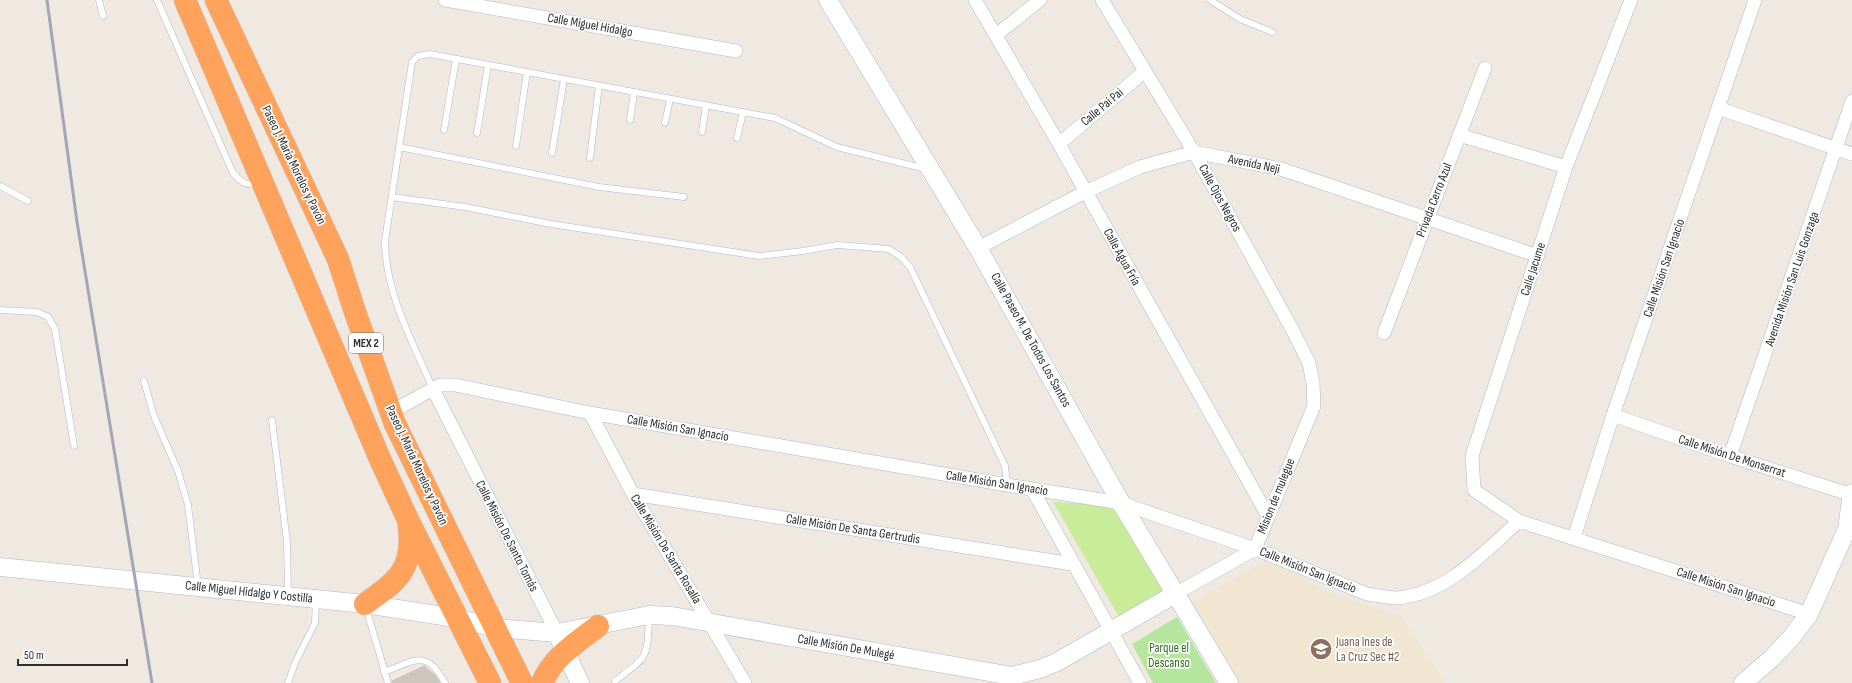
<svg xmlns="http://www.w3.org/2000/svg" width="1852" height="683" font-family="'Sofia Sans Condensed',sans-serif">
<style>
.education{fill:#f0e6d1}
.green{fill:#b6e59e}
.pitch{fill:#c9ec9a}
.building{fill:#cbc7bf;stroke:#cbc5ba}
.lines{fill:none;stroke-linecap:round;stroke-linejoin:round}
.lane-casing{stroke:#b4b7c1;stroke-width:7}
.street-casing{stroke:#b4b7c1;stroke-width:14}
.secondary-casing{stroke:#b4b7c1;stroke-width:19}
.highway-casing{stroke:#c9c9c9;stroke-width:23}
.lane{stroke:#fff;stroke-width:6}
.street{stroke:#fff;stroke-width:13}
.secondary{stroke:#fff;stroke-width:18}
.highway{stroke:#ffa35c;stroke-width:22}
.rail{stroke:#a3a6b8;stroke-width:3}
.labels{text-anchor:middle;dominant-baseline:central;stroke-width:3.5;stroke-linejoin:round;paint-order:stroke}
.shield{fill:#fff;stroke:#6d6d6d;stroke-width:1}
.shield-label{font-size:12px;font-weight:bold;fill:#2e2e2e}
.street-label{font-size:13px;fill:#2e2e2e;stroke:#fff}
.education-label{font-size:13px;fill:#785e54;stroke:#fff;text-anchor:start}
.park-label{font-size:13px;fill:#2c6e1b;stroke:#fff}
</style>
<rect width="100%" height="100%" fill="#efe9e1"/>
<path class="education" d="M1268,560l63,33 70,23 44,67h-207l-47,-81z"/>
<path class="green" d="M1177,617l39,66h-63l-21,-39z"/>
<path class="pitch" d="M1053,502l60,3 57,95 -47,24z"/>
<path class="building" d="M424,666l11,9 5,8h-48v-2z"/>
<g class="lines">
<g class="lane-casing">
<path id="lane" d="M99,0l4,16
M157,0l76,173c9,10 13,13 26,11
M1210,0l30,19 32,13
M630,120l4,-28
M665,123l5,-24
M444,130l12,-71
M702,132l4,-27
M477,133l11,-68
M737,138l6,-26
M516,146l11,-74
M399,147l200,40 85,10
M552,153l12,-74
M590,158l9,-72
M0,186l28,15
M392,197l73,10 86,17 208,32 44,-5 34,-6 52,4 12,8 9,10 95,199 2,19
M0,310l37,2 11,5 7,12 19,117
M144,381l10,35 24,55 10,34 10,81
M433,389c-20,-46 -48,-97 -48,-148l27,-179 6,-6 12,-2 345,64 62,29 89,22
M272,420l15,122 1,52
M366,608l22,75
M384,672c31,-11 42,-24 61,11
M615,681c34,-26 32,-22 34,-65
M288,683l7,-20 20,-40 1,-23"/>
</g>
<g class="street-casing">
<path id="street" d="M445,0l291,51
M975,0l84,144 209,372
M1102,0l92,152 98,177 17,34 4,20 1,23 -59,143 -78,44
M996,35l44,-35
M1718,108l134,46
M1459,135l107,32
M1059,144l86,-73
M978,248l107,-56 55,-25 54,-15 87,17 257,87
M1384,333l101,-265
M433,389l124,244
M391,412l49,-27h15l135,28 417,72 114,18 134,46 112,45c9,1 20,4 30,4 50,-4 87,-46 122,-77l290,93
M590,413l43,81 112,189
M1613,415l117,41 122,39
M1730,456l122,-355
M1032,489l108,194
M633,494l439,70
M1519,521l-45,-31 -2,-34 94,-289 65,-167
M1574,538l39,-123 142,-415"/>
</g>
<g class="secondary-casing">
<path id="secondary" d="M828,0l150,248 143,255 108,180
M1847,529l5,-36
M0,567l365,37 91,14 40,10 61,5 92,-18 23,1 340,60 28,-7 17,-7 120,-69
M560,640l20,43
M1743,683l28,-24 20,-21 18,-24 38,-85 5,-6"/>
</g>
<g class="highway-casing">
<path id="highway" d="M185,0l195,459 29,63 81,161
M216,0l122,259 17,53 40,112 127,259
M365,604c32,-23 49,-34 44,-77
M542,683c11,-26 34,-40 56,-57"/>
</g>
<use href="#lane" class="lane"/>
<use href="#street" class="street"/>
<use href="#secondary" class="secondary"/>
<use href="#highway" class="highway"/>
<path class="rail" d="M47,0l30,222 75,461"/>
</g>
<defs>
<g id="school-disc" transform="scale(1.15)"><circle r="9.5" fill="#8d6e63" stroke="#fff"/><path d="M0-5L7-2L0 1L-7-2ZM-4 1L0 2.5L4 1V4Q0 6-4 4Z" fill="#fff"/></g>
</defs>
<g fill-rule="evenodd">
<use href="#school-disc" x="1321" y="649"/>
</g>
<g class="labels">
<rect class="shield" x="349" y="333" width="34" height="20" rx="3"/>
<g class="shield-label">
<text x="366" y="343">MEX 2</text>
</g>
<g class="street-label">
<text transform="translate(590 25) rotate(10)">Calle Miguel Hidalgo</text>
<text transform="translate(1102 107) rotate(-40)">Calle Pai Pai</text>
<text transform="translate(1254 164) rotate(12)">Avenida Neji</text>
<text transform="translate(294 165) rotate(64)">Paseo J. María Morelos y Pavón</text>
<text transform="translate(1220 198) rotate(61)">Calle Ojos Negros</text>
<text transform="translate(1434 200) rotate(-69)">Privada Cerro Azul</text>
<text transform="translate(1122 257) rotate(61)">Calle Agua Fría</text>
<text transform="translate(1664 268) rotate(-71)">Calle Misión San Ignacio</text>
<text transform="translate(1533 269) rotate(-72)">Calle Jacume</text>
<text transform="translate(1792 279) rotate(-71)">Avenida Misión San Luis Gonzaga</text>
<text transform="translate(1031 340) rotate(61)">Calle Paseo M. De Todos Los Santos</text>
<text transform="translate(678 428) rotate(10)">Calle Misión San Ignacio</text>
<text transform="translate(1732 456) rotate(18)">Calle Misión De Monserrat</text>
<text transform="translate(417 465) rotate(65)">Paseo J. María Morelos y Pavón</text>
<text transform="translate(997 483) rotate(9)">Calle Misión San Ignacio</text>
<text transform="translate(1276 496) rotate(-68)">Mision de mulegue</text>
<text transform="translate(853 529) rotate(9)">Calle Misión De Santa Gertrudis</text>
<text transform="translate(507 536) rotate(63)">Calle Misión De Santo Tomás</text>
<text transform="translate(666 549) rotate(59)">Calle Misión De Santa Rosalía</text>
<text transform="translate(1308 570) rotate(22)">Calle Misión San Ignacio</text>
<text transform="translate(1726 587) rotate(18)">Calle Misión San Ignacio</text>
<text transform="translate(249 592) rotate(6)">Calle Miguel Hidalgo Y Costilla</text>
<text transform="translate(846 647) rotate(10)">Calle Misión De Mulegé</text>
</g>
<g class="education-label">
<text x="1336" y="642">Juana Ines de<tspan x="1336" dy="15">La Cruz Sec #2</tspan></text>
</g>
<g class="park-label">
<text x="1169" y="648">Parque el<tspan x="1169" dy="15">Descanso</tspan></text>
</g>
</g>
<path d="M18 659v6h109v-6" fill="none" stroke="#2e2e2e" stroke-width="2"/>
<text x="24" y="659" font-size="12" fill="#2e2e2e" stroke="#ffffff" stroke-width="3" paint-order="stroke">50 m</text>
</svg>
